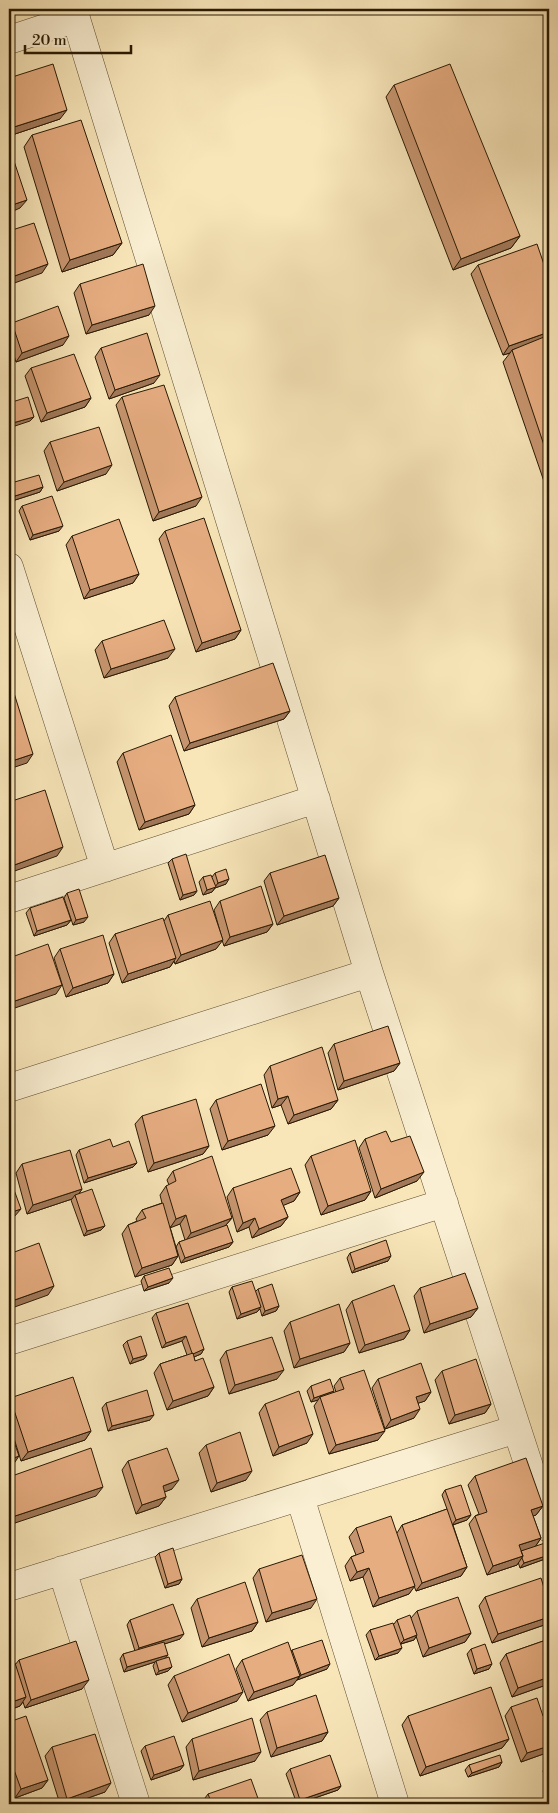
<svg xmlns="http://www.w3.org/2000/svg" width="558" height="1813" font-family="'Libre Bodoni',serif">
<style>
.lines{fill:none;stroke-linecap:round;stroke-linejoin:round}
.minor-casing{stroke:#5d4c30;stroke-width:29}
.minor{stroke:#faefd2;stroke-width:28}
.wall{fill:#c6956f;stroke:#291902;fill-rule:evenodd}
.shaded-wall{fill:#a1795a;stroke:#291902}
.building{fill:#e6ad81;stroke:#291902}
</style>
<rect width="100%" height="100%" fill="#f8e6b9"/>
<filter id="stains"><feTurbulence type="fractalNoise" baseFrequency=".004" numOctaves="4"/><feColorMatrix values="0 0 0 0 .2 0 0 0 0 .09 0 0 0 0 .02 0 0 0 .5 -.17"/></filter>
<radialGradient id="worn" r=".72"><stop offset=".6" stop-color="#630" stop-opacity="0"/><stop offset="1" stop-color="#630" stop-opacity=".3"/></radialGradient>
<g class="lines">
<g class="minor-casing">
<path id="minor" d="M73,9l296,964 180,555
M9,40l67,-22
M9,567l96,301
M9,899l307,-100
M9,1088l360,-115
M9,1341l435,-138
M300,1497l95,307
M62,1570l74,234
M9,1587l508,-158"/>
</g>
<use href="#minor" class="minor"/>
</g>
<path class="wall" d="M9,78l51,41 -51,17z
M394,85l126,151 -9,12 -58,22 -67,-173z
M32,135l90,108 -9,12 -51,17 -38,-125z
M478,265l71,14v217l-46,-134 7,-9 -7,2 -32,-81z
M80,284l69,31 -63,19 -12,-41z
M12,323l51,22 -47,17 -7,-22v-12z
M101,348l53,35 -45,16 -14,-42z
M31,368l60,30 -6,9 -44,15 -16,-46z
M122,397l74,109 -43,15 -37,-116z
M50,442l56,32 -49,17 -13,-40z
M11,483l32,4 -3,5 -28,9 -3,-10v-4z
M22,506l37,25 -29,9 -11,-29z
M165,531l76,99 -6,9 -39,13 -37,-113z
M72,536l67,38 -6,9 -49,16 -18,-54z
M102,641l66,17 -64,20 -9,-28z
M175,697l115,14 -6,8 -100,32 -15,-45z
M123,753l72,52 -6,9 -50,16 -22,-68z
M172,859l25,32 -3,4 -14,5 -12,-37z
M215,873l11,11 -11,4 -3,4 -9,3 -4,-13 4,-5h9z
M270,873l69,25 -6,8 -56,19 -13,-44z
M67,893l17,29 -11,3 -9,-27z
M220,901l53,23 -6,8 -43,14 -2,-6 -6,9 -41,15 -1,-3 -4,6 -48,16 -13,-40 6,-9 49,-13 4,-6 54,23 -8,-28z
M30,908l41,12 -4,5 -33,11 -8,-23z
M60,949l54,25 -6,9 -42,14 -12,-39z
M334,1044l66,19 -6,8 -56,19 -10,-37z
M270,1066l68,34 -7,9 -43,15 -7,-19 -9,3 -8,-33z
M216,1100l52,35 -46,15 -12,-41z
M142,1116l67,30 -6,8 -55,18 -13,-48z
M365,1139l26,3 26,39 -42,17 -16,-50z
M79,1150l54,17 -49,16 -8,-28z
M311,1156l60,35 -6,9 -44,15 -16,-50z
M22,1164l60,25 -3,5 26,32 -4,4 -17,6 -13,-36 1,-1 -45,15 -11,-41z
M173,1171l59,47 -6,7 7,17 -4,5 -48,16 -5,-16 2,9 -6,9 -37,12 -13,-43 6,-9 9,-4 -1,-2 6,-9 20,-7 -2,-8 6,-9 3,-1 -2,-5zM180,1224l5,16 -6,2 -3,5 -6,-20z
M233,1188l67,4 -6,9 -11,4 5,12 -7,9 -29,12 -3,-11 -12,5 -10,-35z
M350,1253l38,8 -36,12 -5,-15z
M144,1276l25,7 -25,8 -3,-10z
M232,1287l23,5 3,-3 21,17 -3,5 -14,5 -2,-7 -3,3 -20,7 -8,-27z
M420,1288l58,20 -7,9 -47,16 -10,-37z
M352,1301l58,29 -6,9 -45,14 -13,-43z
M156,1313l48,36 -3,5 -7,3 1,4 19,26 -6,9 -41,14 -13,-37 6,-9 27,-9 -5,-14 -20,7 -10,-30z
M290,1322l60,21 -6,9 -50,16 -10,-37z
M127,1341l20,14 -3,4 -14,5 -7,-19z
M226,1351l51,28 -48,15 -9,-34z
M442,1371l49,33 -6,9 -36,11 -14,-44z
M340,1378l38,62 -49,14 -15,-48 4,-6 -7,2 -4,-11 4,-5 22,7 3,-1 -2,-6z
M378,1379l53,13 -6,9 -7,2 -4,15 -29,11 -13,-41z
M10,1398l81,33 -6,9 -64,21 -12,-39v-22z
M106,1403l44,17 -42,11 -6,-23z
M265,1404l42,39 -34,13 -14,-43z
M206,1445l40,35 -35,12 -12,-39z
M128,1461l44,28 -8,3 2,5 -7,9 -23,8 -14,-44z
M475,1476l68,30 -7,9 -3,1 8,22 -6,9 10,12 -25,9 -2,-6 -1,3 -30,10 -18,-51 6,-8 4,-2 -11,-29z
M445,1490l26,25 -4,5 -14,5 14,42 -6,9 -45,15 -2,-5 -5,8 -36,13 -10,-30 -13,4 -5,-15 6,-9 5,-2 -7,-18 7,-9 41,5 5,-8 45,-16 -5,-14z
M159,1553l23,26 -3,5 -14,4 -10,-31z
M259,1569l52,39 -45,14 -13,-44z
M485,1597l64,7v17l-2,3 -55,19 -13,-37z
M197,1599l61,23 -6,9 -50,16 -11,-39z
M417,1611l54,22 -6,9 -42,15 -7,-21 -2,4 -13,4 -3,9 -23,7 -9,-25 4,-5 24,-6 3,-4 14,-2z
M130,1620l50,19 -16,5 1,14 7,9 -4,4 -12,4 -3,-9 2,-4 -31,10 -4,-13 3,-5 12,-3 -8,-26z
M549,1639v45l-37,13 -12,-34 6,-9z
M471,1649l18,20 -15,5 -7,-20z
M292,1650l35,19 -30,11v-1l-4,6 -45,16 -12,-32 6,-9 49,-9z
M19,1660l63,29 -57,19 -2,-6 -3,4 -11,4v-45h6z
M174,1676l63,25 -55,21 -14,-37z
M511,1707l32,9 6,36 -28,10 -16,-46z
M267,1712l61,20 -6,9 -51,16 -11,-37z
M408,1716l101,23 -7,9 -82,28 -18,-51z
M9,1722l39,58 -6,8 -27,10 -6,-16z
M192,1739l63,22 -62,19 -7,-33z
M145,1746l39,19 -4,5 -29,10 -10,-29z
M52,1747l53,45 -34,12h-11l-15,-48z
M502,1762l-3,5 -31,10 -3,-7 4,-5z
M549,1762v28l-6,-19z
M290,1769l51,17 -3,4 -41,14 -11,-30z
M208,1794l52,10h-58v-2z"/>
<path class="shaded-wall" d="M67,110l-7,9 -51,17 5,-9z
M27,200l-7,8 -11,5v-7z
M520,236l-9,12 -58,22 8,-11z
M122,243l-9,12 -51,17 8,-12z
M48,264l-6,9 -33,12v-7z
M155,306l-6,9 -63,19 6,-9z
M549,332v7l-37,11 -2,3 -7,2 6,-9z
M69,336l-6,9 -47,17 6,-9z
M160,375l-6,8 -45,16 6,-9z
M91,398l-6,9 -44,15 6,-9z
M34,417l-4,4 -21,7v-4z
M112,465l-6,9 -49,17 7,-9z
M43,487l-3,5 -28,9 3,-5z
M202,497l-6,9 -43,15 6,-9z
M63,526l-4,5 -29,9 3,-5z
M139,574l-6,9 -49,16 6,-9z
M241,630l-6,9 -39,13 6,-9z
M175,649l-7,9 -64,20 7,-9z
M290,711l-6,8 -100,32 6,-8z
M33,754l-6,9 -18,6v-7z
M195,805l-6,9 -50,16 6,-8z
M63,847l-6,9 -48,17v-6z
M229,879l-3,5 -11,4 -3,4 -9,3 4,-5 8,-3 3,-4z
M197,891l-3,4 -14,5 3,-5z
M339,898l-6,8 -56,19 7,-9z
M88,917l-4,5 -11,3 3,-5z
M71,920l-4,5 -33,11 3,-5z
M273,924l-6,8 -43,14 6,-9z
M223,940l-7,9 -41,15 6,-9z
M176,958l-6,9 -48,16 6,-9z
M114,974l-6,9 -42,14 7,-9z
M62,985l-6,9 -47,16v-7z
M400,1063l-6,8 -56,19 6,-9z
M288,1096l-7,9 -9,3 6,-9z
M338,1100l-7,9 -43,15 6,-9z
M275,1126l-7,9 -46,15 6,-9z
M209,1146l-6,8 -55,18 6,-9z
M137,1163l-4,4 -49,16 4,-5z
M424,1172l-7,9 -42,17 6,-9z
M82,1189l-6,9 -1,-3 -3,4 -45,15 6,-9z
M371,1191l-6,9 -44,15 7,-9z
M300,1192l-6,9 -19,8 6,-9z
M21,1209l-7,8 -5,3v-7z
M186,1215l-6,9 -10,4 6,-9z
M288,1217l-7,9 -29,12 7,-9z
M232,1218l-7,8 -40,16 6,-9z
M255,1218l-6,9 -12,5 6,-9z
M105,1226l-4,4 -17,6 3,-5z
M233,1242l-4,5 -48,16 4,-5z
M178,1256l-6,9 -37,12 7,-9z
M391,1256l-3,5 -36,12 3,-4z
M173,1278l-4,5 -25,8 4,-4z
M54,1286l-6,9 -39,14v-7z
M279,1306l-3,5 -14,5 3,-5z
M261,1307l-4,5 -20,7 4,-5z
M478,1308l-7,9 -47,16 6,-9z
M410,1330l-6,9 -45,14 6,-8z
M186,1336l-4,5 -20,7 4,-5z
M350,1343l-6,9 -50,16 6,-9z
M204,1349l-3,5 -12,5 3,-5z
M147,1355l-3,4 -14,5 3,-5z
M284,1370l-7,9 -48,15 6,-9z
M214,1387l-6,9 -41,14 6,-9z
M334,1391l-3,5 -11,1 -2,3 -7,2 3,-4z
M431,1392l-6,9 -15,5 6,-9z
M491,1404l-6,9 -36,11 6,-9z
M420,1409l-6,9 -29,11 6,-9z
M154,1415l-4,5 -42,11 4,-5z
M91,1431l-6,9 -64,21 7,-9z
M385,1431l-7,9 -49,14 7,-9z
M313,1434l-6,9 -34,13 6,-9z
M19,1456l-6,9 -4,2v-7z
M252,1471l-6,9 -35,12 6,-9z
M179,1480l-7,9 -15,6 6,-9z
M103,1487l-7,9 -87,29v-7z
M166,1497l-7,9 -23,8 6,-9z
M543,1506l-7,9 -11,4 6,-9z
M471,1515l-4,5 -15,5 4,-5z
M541,1538l-6,9 -22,7 6,-9z
M549,1555l-4,4 -25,9 4,-5z
M523,1556l-6,9 -30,10 6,-9z
M467,1567l-6,9 -45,15 6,-8z
M369,1568l-6,9 -13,4 7,-9z
M182,1579l-3,5 -14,4 3,-4z
M415,1586l-6,8 -36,13 6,-9z
M317,1599l-6,9 -45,14 6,-9z
M549,1617v4l-2,3 -55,19 6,-9z
M258,1622l-6,9 -50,16 7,-9z
M471,1633l-6,9 -42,15 6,-9z
M184,1634l-4,5 -44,14 3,-5z
M417,1635l-3,5 -14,4 4,-4z
M402,1648l-4,5 -23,7 4,-4z
M168,1655l-4,5 -8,1 -1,1 -31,10 3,-5z
M330,1664l-3,5 -30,11 4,-5z
M492,1664l-3,5 -15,5 3,-5z
M172,1667l-4,4 -12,4 3,-4z
M300,1676l-7,9 -45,16 6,-9z
M549,1677v7l-37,13 6,-9z
M89,1680l-7,9 -57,19 6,-8z
M243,1692l-6,9 -55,21 6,-9z
M26,1697l-6,9 -11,4v-7z
M328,1732l-6,9 -51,16 6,-9z
M509,1739l-7,9 -82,28 6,-9z
M549,1746v6l-28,10 6,-9z
M261,1752l-6,9 -62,19 6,-9z
M502,1762l-3,5 -31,10 4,-4z
M184,1765l-4,5 -29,10 3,-5z
M48,1780l-6,8 -27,10 6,-9z
M111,1783l-6,9 -34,12h-7l3,-5z
M341,1786l-3,4 -41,14 3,-4z"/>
<path class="building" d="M53,64l14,46 -53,17 -5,-20v-29z
M450,64l70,172 -59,23 -67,-174z
M81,120l41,123 -52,17 -38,-125z
M14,161l13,39 -18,6v-43z
M34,223l14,41 -39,14v-47z
M537,244l12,35v53l-40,14 -31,-81z
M143,264l12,42 -63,19 -12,-41z
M58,306l11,30 -47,17 -10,-30z
M147,333l13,42 -45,15 -14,-42z
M549,335v125l-37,-110z
M74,354l17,44 -44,15 -16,-45z
M164,385l38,112 -43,15 -37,-115z
M28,397l6,20 -25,7v-21z
M99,427l13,38 -48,17 -14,-40z
M39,475l4,12 -28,9 -4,-13z
M52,496l11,30 -30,9 -11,-29z
M204,518l37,112 -39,13 -37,-112z
M119,519l20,55 -49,16 -18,-54z
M164,620l11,29 -64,20 -9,-28z
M273,663l17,48 -100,32 -15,-46z
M14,693l19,61 -24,8v-67z
M171,735l24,70 -50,17 -22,-69z
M45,790l18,57 -54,20v-65z
M186,854l11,37 -14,4 -11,-36z
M325,855l14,43 -55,18 -14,-43z
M226,869l3,10 -11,4 -3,-10z
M211,875l5,12 -9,3 -4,-13z
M261,886l12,38 -43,13 -10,-36z
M79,889l9,28 -12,3 -9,-27z
M63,897l8,23 -34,11 -7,-23z
M210,901l13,39 -42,15 -13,-40z
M163,918l13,40 -48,16 -13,-40z
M103,935l11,39 -41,14 -13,-39z
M48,944l14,41 -53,18v-45z
M388,1026l12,37 -56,18 -10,-37z
M322,1047l16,53 -44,15 -6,-19 -10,3 -8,-33z
M261,1084l14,42 -47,15 -12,-41z
M196,1099l13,47 -55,17 -12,-47z
M386,1131l5,11 19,-6 14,36 -43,17 -16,-50z
M110,1139l3,8 16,-6 8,22 -49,15 -9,-28z
M355,1140l16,51 -43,15 -17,-50z
M70,1150l12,39 -49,16 -11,-41z
M212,1156l20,62 -41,15 -5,-18 -10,4 -10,-33 10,-5 -3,-10z
M291,1168l9,24 -19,8 7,17 -29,12 -4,-11 -12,5 -10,-35z
M9,1176l12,33 -12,4z
M92,1189l13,37 -18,5 -12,-36z
M163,1203l15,53 -36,12 -14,-43 18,-7 -4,-8z
M227,1225l6,17 -48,16 -6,-16z
M386,1240l5,16 -36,13 -5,-16z
M39,1243l15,43 -45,16v-48z
M169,1268l4,10 -25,9 -4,-11z
M465,1273l13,35 -48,16 -10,-36z
M252,1281l9,26 -20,7 -9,-27z
M272,1284l7,22 -14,5 -7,-22z
M394,1285l16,45 -45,15 -13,-44z
M188,1303l16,46 -11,5 -1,-1 -6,-17 -20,7 -10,-30z
M339,1304l11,39 -50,16 -10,-37z
M141,1336l6,19 -14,4 -6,-18z
M272,1337l12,33 -49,15 -9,-34z
M193,1353l2,8 8,-3 11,29 -41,14 -13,-37z
M476,1359l15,45 -36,11 -13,-44z
M421,1363l10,29 -15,5 4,12 -29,11 -13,-41z
M364,1370l21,61 -49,14 -16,-48 24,-8 -4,-11z
M73,1377l18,54 -63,21 -18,-54z
M330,1379l4,12 -20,7 -3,-12z
M147,1390l7,25 -42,11 -6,-23z
M299,1391l14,43 -34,13 -14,-43z
M9,1427l10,29 -10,4z
M240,1432l12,39 -35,12 -11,-38z
M91,1448l12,39 -94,31v-41z
M167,1448l12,32 -16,6 3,11 -24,8 -14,-44z
M526,1458l17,48 -12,4 10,28 -22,7 4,11 -30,10 -18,-50 12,-4 -12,-36z
M461,1485l10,30 -15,5 -11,-30z
M447,1509l20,58 -45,16 -20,-58z
M391,1516l24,70 -36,12 -10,-30 -12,4 -6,-15 13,-5 -8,-24z
M545,1543l4,12 -25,8 -2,-5 1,-2 -2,-5z
M173,1548l9,31 -14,5 -9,-31z
M302,1555l15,44 -45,14 -13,-44z
M541,1578l8,26v13l-51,17 -13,-37z
M245,1582l13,40 -49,16 -12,-39z
M458,1597l13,36 -42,15 -12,-37z
M173,1604l11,30 -45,14 -9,-28z
M410,1615l7,20 -13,5 -7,-20z
M393,1623l9,25 -23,8 -9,-26z
M549,1639v38l-31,11 -12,-34z
M322,1640l8,24 -29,11 -9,-25z
M76,1641l13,39 -58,20 -12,-40z
M164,1642l4,13 -41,12 -4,-13z
M288,1642l12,34 -46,16 -12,-32z
M485,1644l7,20 -15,5 -6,-20z
M229,1654l14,38 -55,21 -14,-37z
M169,1657l3,10 -13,4 -3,-10z
M15,1663l11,34 -17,6v-38z
M491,1687l18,52 -83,28 -18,-51z
M316,1695l12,37 -51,16 -10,-36z
M537,1698l6,18 6,-3v33l-22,7 -16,-46z
M26,1716l22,64 -27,9 -12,-33v-34z
M252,1718l9,34 -62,19 -7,-32z
M95,1734l16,49 -44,16 -15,-52z
M174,1736l10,29 -30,10 -9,-29z
M330,1755l11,31 -41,14 -10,-31z
M500,1755l2,7 -30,11 -3,-8z
M251,1779l9,25h-48l-4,-10z"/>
<rect width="558" height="1813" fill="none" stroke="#f8e6b9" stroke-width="30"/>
<rect x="10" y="10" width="538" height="1793" fill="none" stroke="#291902" stroke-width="2.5"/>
<rect x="15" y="15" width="528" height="1783" fill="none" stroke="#291902"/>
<path d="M25 45v8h106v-8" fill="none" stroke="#291902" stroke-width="2.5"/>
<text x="32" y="45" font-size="15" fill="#291902" stroke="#faefd2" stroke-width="4" paint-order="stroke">20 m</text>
<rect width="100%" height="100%" filter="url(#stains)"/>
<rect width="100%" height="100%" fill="url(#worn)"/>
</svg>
